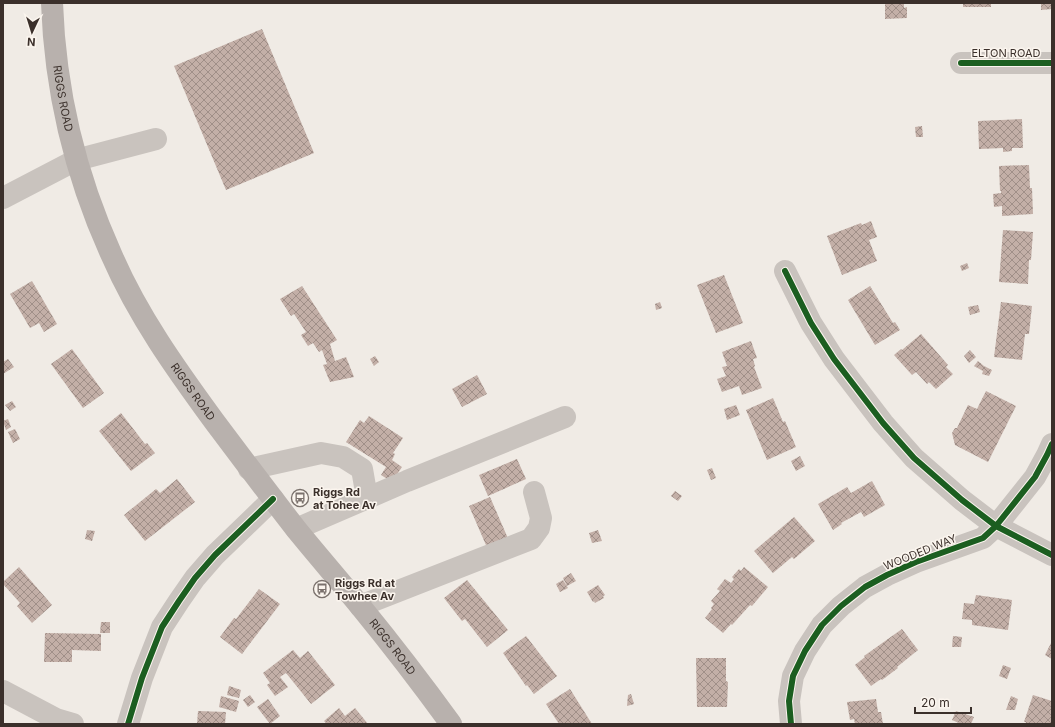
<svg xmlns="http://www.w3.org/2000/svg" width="1055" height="727" font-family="Inter,sans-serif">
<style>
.building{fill:url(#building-cross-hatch)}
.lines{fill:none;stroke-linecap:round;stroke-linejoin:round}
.minor{stroke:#c9c3be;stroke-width:22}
.major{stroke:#b8b1ad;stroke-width:22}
.cycleway-casing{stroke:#fbf5ee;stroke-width:8}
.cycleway{stroke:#1b5e20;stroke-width:6}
.labels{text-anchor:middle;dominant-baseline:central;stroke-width:3;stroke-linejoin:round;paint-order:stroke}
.street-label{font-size:11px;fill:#3b302b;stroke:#fbf5ee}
.poi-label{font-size:11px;font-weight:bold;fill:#3b302b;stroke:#fbf5ee;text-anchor:start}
</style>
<defs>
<pattern id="building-cross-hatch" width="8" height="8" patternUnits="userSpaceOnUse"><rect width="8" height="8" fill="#c3afa7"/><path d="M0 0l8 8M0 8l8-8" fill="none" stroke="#a08f88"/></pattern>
</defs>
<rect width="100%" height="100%" fill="#f0ebe5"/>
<path class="building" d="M885,3h19v5l3,-1v11l-22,1z
M963,3h28v4h-28z
M1041,3h11v6l-11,1z
M262,29l52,124 -88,37 -52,-124z
M1022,119l1,29h-11v3l-9,1v-4l-24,1 -1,-28z
M922,126l1,11h-7l-1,-10z
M1029,165l1,23h2l1,26 -31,2v-10l-8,1 -1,-13 8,-1v-2h-1l-1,-25z
M871,221l6,16 -8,3 8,21 -35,14 -15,-39 34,-13 1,2z
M1003,230l30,2 -2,28h-2l-1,24 -29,-2z
M967,263l2,5 -7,3 -2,-5z
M724,275l19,48 -27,10 -19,-48z
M32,281l25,43 -13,8 -5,-9 -9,5 -20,-34z
M302,286l35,54 -7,4 5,17 11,-4 8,20 -24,5 -7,-17 4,-1 -5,-14 -3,2 -6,-9 -5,3 -7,-11 5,-3 -12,-18 -3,2 -11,-17z
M870,286l23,37 2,-1 5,8 -25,15 -27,-45z
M660,302l2,6 -6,2 -1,-6z
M1001,302l31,4 -3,28h-4l-3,26 -28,-3z
M978,305l2,7 -10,3 -2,-8z
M921,334l27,31 -2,2 7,7 -17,15 -7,-7 -2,2 -11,-12 -4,3 -18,-20 7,-6 1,1z
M751,341l6,17 -4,1 2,7 -1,1 8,21 -20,7 -3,-9 -17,6 -5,-13 9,-3 -4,-9 5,-1 -5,-14z
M72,349l32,44 -21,15 -32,-44z
M970,350l6,7 -7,6 -5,-7z
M375,356l4,6 -5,4 -4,-7z
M8,359l6,8 -11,7v-12z
M978,361l6,5 8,4 -3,6 -7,-2 1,-3 -9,-5z
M477,375l10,19 -25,13 -10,-18z
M986,391l30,15 -28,56 -33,-17 -3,-12 3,-5h2l11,-23 9,4z
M773,398l10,24 2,-1 11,26 -29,13 -21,-50z
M12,401l4,6 -6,4 -5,-6z
M736,405l4,10 -13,5 -3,-11z
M121,413l24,31 2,-1 8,10 -24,18 -32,-40z
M369,416l34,22 -10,15 2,1 -3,6 10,7 -10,15 -11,-7 5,-8 -40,-25 14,-22 4,3z
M8,419l3,8 -5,3 -3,-9z
M15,429l5,10 -7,4 -5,-11z
M800,456l5,10 -9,5 -5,-10z
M517,459l9,20 -38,17 -9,-21z
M712,468l4,10 -5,2 -4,-10z
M177,479l18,23 -50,39 -21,-26 32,-26 4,4z
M872,481l13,24 -21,12 -3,-5 -20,11 1,1 -9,6 -15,-26 29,-17 4,6z
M675,491l7,5 -4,5 -7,-5z
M490,497l20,46 -21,9 -20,-46z
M794,517l21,24 -21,18 -2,-2 -19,16 -19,-22z
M87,530l8,1 -3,10 -7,-2z
M598,530l4,11 -10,2 -3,-10z
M19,567l33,38 -20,18 -15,-17 3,-3 -17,-19v-2z
M744,567l24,20 -16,19 -2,-1 -18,20 -1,-1 -8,9 -18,-15 7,-9 -1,-1 3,-4 -3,-3 9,-10 -3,-2 8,-10 6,4 3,-4 -2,-2 7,-8 2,2z
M571,573l5,8 -9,5 -4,-8z
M467,580l41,50 -21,17 -22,-28 -3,2 -18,-23z
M563,580l5,8 -8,4 -4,-8z
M598,585l7,10 -2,1 1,2 -9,5 -1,-2 -1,1 -6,-10z
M259,589l21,15 -38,50 -22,-17 14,-19 2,1z
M976,595l36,5 -4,30 -36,-5v-5l-10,-1 2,-16 10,1z
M101,622h9v11h-10z
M902,629l16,21 -21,17 1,1 -16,12 -1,-1 -10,7 -16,-21 10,-8 -1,-1z
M45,633l56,1v17l-29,-1v12h-28z
M526,636l31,40 -23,18 -7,-9 -1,1 -23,-33z
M953,636l9,1 -1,10h-9z
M1052,641v18l-7,-4z
M293,650l7,8 8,-7 27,34 -24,19 -25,-31 -6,4 8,10 -13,9 -8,-11 3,-2 -7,-10z
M696,658h30v23l2,1 -1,25h-30z
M1003,665l8,3 -4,11 -8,-3z
M229,686l12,4 -2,8 -12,-3z
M570,689l22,35h-33l-13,-20z
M631,694l3,10 -7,2 1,-11z
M250,695l5,7 -7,5 -5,-7z
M1033,695l19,6v23h-27l1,-2h-2z
M221,696l18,5 -3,11 -17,-5z
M1011,696l7,3 -3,11h-9z
M268,699l12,17 -10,8 -13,-17z
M876,699l2,13h3l2,12h-28l-1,-5 -4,1 -3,-18z
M339,708l6,8 10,-8 13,16h-41l-3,-3z
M198,711l28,1 -1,12h-28z
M956,711l18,6 -3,7h-10l-9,-4z"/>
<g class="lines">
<path class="minor" d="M961,63h91
M3,198l73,-38 80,-21
M785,271l26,52 23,36 49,64 31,35 48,42 34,26 56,29
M249,469l72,-16 22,4 19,12 5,29
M296,529l111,-48 158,-64
M360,606l171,-67 8,-11 2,-10 -7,-26
M3,691l53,28 17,5
M128,724l14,-46 20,-51 17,-26 16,-23 20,-23 58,-56
M791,724l-2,-23 4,-25 12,-25 17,-26 19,-19 24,-19 22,-12 29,-13 67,-24 13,-12 39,-49 12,-22 5,-11"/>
<path class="major" id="s1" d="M52,3c3,87 24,174 60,253 26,60 64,113 102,165 27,36 54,72 82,108 21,26 43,51 65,78 31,38 61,77 90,117"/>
<g class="cycleway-casing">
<path id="cycleway" d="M961,63h91
M785,271l26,52 23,36 49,64 31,35 48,42 34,26 56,29
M128,724l14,-46 20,-51 17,-26 16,-23 20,-23 58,-56
M791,724l-2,-23 4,-25 12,-25 17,-26 19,-19 24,-19 22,-12 29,-13 67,-24 13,-12 39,-49 12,-22 5,-11"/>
</g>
<use href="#cycleway" class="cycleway"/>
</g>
<defs>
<g id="bus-ring" transform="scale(0.9)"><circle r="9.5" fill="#fbf5ee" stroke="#7a716c" stroke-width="1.5"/><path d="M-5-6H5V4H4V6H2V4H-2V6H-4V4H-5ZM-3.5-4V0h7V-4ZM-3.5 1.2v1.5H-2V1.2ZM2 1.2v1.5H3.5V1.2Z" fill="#7a716c"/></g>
</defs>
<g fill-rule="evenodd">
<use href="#bus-ring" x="300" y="498"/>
<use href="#bus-ring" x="322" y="589"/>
</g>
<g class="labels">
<g class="street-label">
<text x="1006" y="53">ELTON ROAD</text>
<text stroke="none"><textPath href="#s1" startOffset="96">RIGGS ROAD</textPath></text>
<text stroke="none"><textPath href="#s1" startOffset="420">RIGGS ROAD</textPath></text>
<text transform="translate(920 552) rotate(-22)">WOODED WAY</text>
<text stroke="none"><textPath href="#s1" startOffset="744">RIGGS ROAD</textPath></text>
</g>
<g class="poi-label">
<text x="313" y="492">Riggs Rd<tspan x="313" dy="13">at Tohee Av</tspan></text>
<text x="335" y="583">Riggs Rd at<tspan x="335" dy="13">Towhee Av</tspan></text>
</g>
</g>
<rect width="1055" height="727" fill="none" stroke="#3b302b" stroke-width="8"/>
<g transform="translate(32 32) rotate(184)" stroke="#fbf5ee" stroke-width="3" paint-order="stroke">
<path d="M0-3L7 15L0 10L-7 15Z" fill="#3b302b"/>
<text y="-6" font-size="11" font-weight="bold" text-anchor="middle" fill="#3b302b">N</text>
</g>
<path d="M915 707v6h56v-6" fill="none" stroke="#3b302b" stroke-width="2"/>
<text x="921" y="707" font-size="12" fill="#3b302b" stroke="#fbf5ee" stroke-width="3" paint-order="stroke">20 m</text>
</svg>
